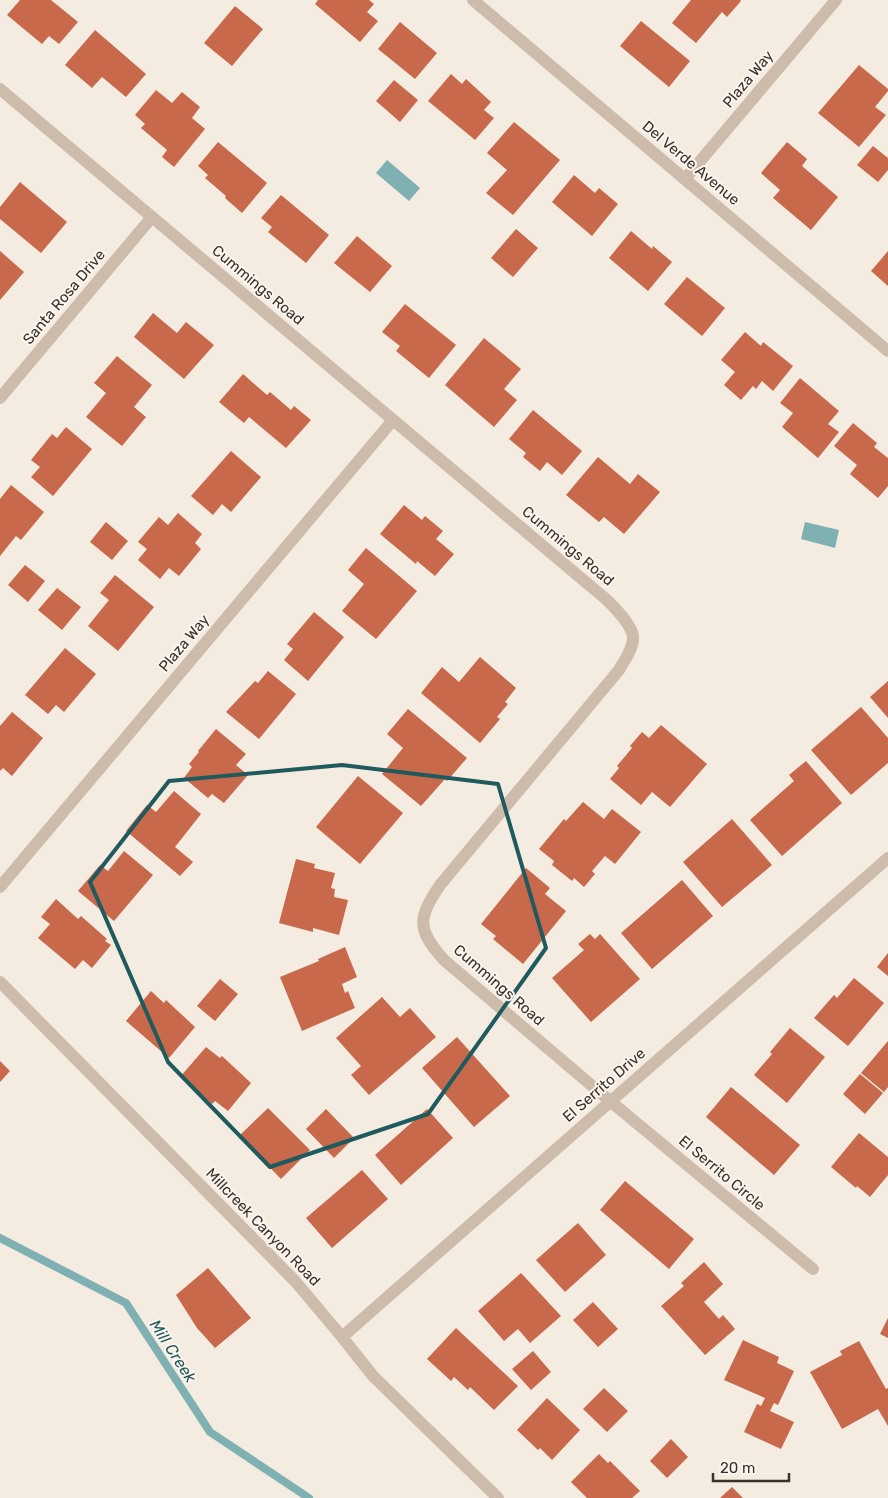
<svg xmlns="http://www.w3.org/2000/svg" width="888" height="1498" font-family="Rubik,sans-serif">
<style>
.water{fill:#7fb0b2}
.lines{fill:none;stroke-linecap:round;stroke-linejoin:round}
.stream{stroke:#7fb0b2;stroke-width:8}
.building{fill:#c8694b}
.minor{stroke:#cdbbac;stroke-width:12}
.marked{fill:none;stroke:#1f5a5e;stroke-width:4;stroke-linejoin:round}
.labels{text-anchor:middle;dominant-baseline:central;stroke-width:4;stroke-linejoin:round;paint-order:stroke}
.street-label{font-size:15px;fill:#3b302b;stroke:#fbf5ee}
.water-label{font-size:16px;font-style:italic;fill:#1f5a5e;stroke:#fbf5ee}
</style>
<rect width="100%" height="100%" fill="#f4ebe1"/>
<path class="water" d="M387,160l33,28 -11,13 -33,-28z
M805,522l34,8 -4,18 -34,-9z"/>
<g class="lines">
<path class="stream" d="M0,1238l126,65 84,129 99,66"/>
</g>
<path class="building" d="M20,0h31l27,22 -19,22 -10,-8 -7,8 -35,-29z
M318,0h51l5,4 -7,8 11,9 -18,21 -45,-38z
M691,0h49l1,1 -14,16 -5,-5 -26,31 -24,-20z
M235,6l28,23 -31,37 -28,-23z
M641,21l49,40 -21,26 -49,-41z
M400,22l37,31 -22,26 -37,-30z
M95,30l51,44 -20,23 -24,-20 -10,11 -27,-23z
M859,65l29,24v2l-13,16 11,8 -27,32 -41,-34z
M451,74l11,10 4,-5 25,23 -7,8 10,8 -19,22 -47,-39z
M394,80l24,20 -18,22 -24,-21z
M156,90l16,13 10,-11 18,15 -8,11 13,11 -31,38 -12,-10 5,-7 -26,-22 4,-4 -10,-9z
M514,122l46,38 -47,55 -27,-22 21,-23 -20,-17z
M218,142l49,41 -25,30 -17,-15 1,-2 -21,-18 3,-3 -10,-9z
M787,142l20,17 -5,7 36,31 -27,33 -38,-32 7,-8 -19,-17z
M873,146l15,12v12l-10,12 -21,-17z
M574,175l21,18 4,-5 19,16 -26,32 -40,-34z
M20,182l47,40 -26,31 -41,-34v-12z
M281,195l48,40 -23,28 -38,-31 4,-5 -11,-9z
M516,229l22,19 -25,29 -22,-19z
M631,231l21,18 1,-3 19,16 -24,29 -39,-33z
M357,236l35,30 -22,26 -36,-29z
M0,251l24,21 -24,28z
M888,251v35l-17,-15z
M687,277l38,31 -23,28 -38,-32z
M405,304l51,41 -27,33 -33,-27 4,-5 -18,-14z
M153,313l24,20 9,-11 28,23 -30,34 -50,-42z
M745,332l16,14 2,-4 30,24 -20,25 -11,-10 -6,8 -3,-3 -12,14 -17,-15 11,-13 -14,-12z
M484,338l37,31 -17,20 13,11 -23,27 -49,-42z
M117,356l35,29 -18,22 12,10 -24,29 -36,-29 20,-24 -12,-10z
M243,374l24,21 3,-3 21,18 3,-4 17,14 -25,28 -37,-31 -5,6 -25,-21z
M800,378l39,33 -11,13 11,8 -21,26 -36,-31 11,-14 -13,-10z
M533,410l49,41 -20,24 -15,-13 -7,9 -17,-14 3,-4 -17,-14z
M853,423l24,20 -3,4 14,11v28l-10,12 -28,-24 7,-9 -23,-19z
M66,427l26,22 -39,47 -22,-19 9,-10 -9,-7 21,-26 5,4z
M231,451l30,26 -30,35 -9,-8 -9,11 -22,-19z
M598,457l32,27 8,-10 22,18 -36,42 -20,-17 -5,5 -33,-27z
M11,485l33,27 -23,28 -5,-4 -16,20v-57z
M404,505l18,15 3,-4 18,15 -7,8 18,15 -19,22 -18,-15 -1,3 -36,-30z
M178,513l24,21 -7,9 6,6 -22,27 -10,-8 -9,11 -22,-19 9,-11 -9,-7 21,-25 9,8z
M106,522l22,19 -16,19 -22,-18z
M366,548l51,43 -41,48 -34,-28 22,-27 -16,-14z
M25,565l20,16 -17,21 -20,-17z
M115,575l39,32 -36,44 -30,-25 21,-26 -9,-7z
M57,588l24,19 -19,23 -24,-20z
M314,612l30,25 -36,44 -24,-21 9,-11 -6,-5z
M65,648l31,26 -32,38 -8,-7 -8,9 -23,-19z
M480,657l36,31 -11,14 3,2 -11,13 3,2 -20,24 -59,-50 21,-26 17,15z
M268,671l28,23 -37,45 -33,-27 29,-31 3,2z
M888,681v37l-18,-21z
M861,707l27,31v25l-37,32 -40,-45z
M408,709l59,49 -20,23 -2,-2 -24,27 -39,-32 21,-26 -16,-14z
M12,712l31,26 -31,38 -9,-8 -3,3v-45z
M661,725l46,39 -37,43 -18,-15 -11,13 -31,-26 9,-11 -2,-2 15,-18 -2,-2 12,-14 7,6z
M216,729l30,25 -10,11 12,10 -24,28 -12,-9 -4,4 -24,-20 8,-11 -3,-3 10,-12 -1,-1z
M806,761l36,42 -60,53 -32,-36 44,-39 -5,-6z
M358,776l45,37 -43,51 -44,-37z
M174,791l27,23 -26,33 18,15 -13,14 -54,-45 21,-26 9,7z
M583,802l21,17 8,-10 29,23 -26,32 -10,-8 -13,15 3,3 -11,13 -10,-9 -2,3 -20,-16 2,-4 -15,-12 25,-30 2,2z
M732,819l40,46 -50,42 -39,-45z
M124,851l29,24 -39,46 -36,-30 22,-26 8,6z
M296,859l19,5 -1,4 21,5 -4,15 4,1 -1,8 14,3 -9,35 -26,-7v4l-34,-9z
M526,868l24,20 -5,6 21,17 -43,53 -30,-25 3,-3 -15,-12z
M682,880l31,36 -61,53 -31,-36z
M56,899l22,20 3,-3 26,23 -2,2 6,4 -19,23 -9,-8 -8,9 -37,-31 12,-14 -9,-7z
M590,934l5,5 5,-5 40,45 -49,43 -39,-44 32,-28 -6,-6z
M345,947l12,30 -15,7 3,9 3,-2 7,17 -53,23 -22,-54 39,-16 -1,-2z
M888,953v23l-11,-9z
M854,978l30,25 -36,43 -34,-28 20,-23 3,3z
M220,979l18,15 -23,27 -18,-15z
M151,991l13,12 2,-3 29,27 -26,31 -43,-37z
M382,997l18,20 10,-9 26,29 -67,58 -18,-20 10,-9 -25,-28z
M790,1028l35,29 -38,46 -33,-28 18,-21 -2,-2z
M457,1037l53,59 -36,31 -52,-59z
M888,1041v46l-4,5 -23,-19z
M206,1047l14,11 2,-2 29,27 -23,28 -13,-10 -3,3 -32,-27z
M0,1061l10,10 -10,11z
M860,1074l23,19 -18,21 -22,-20z
M731,1087l69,58 -26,30 -68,-58z
M268,1108l42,42 -29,29 -42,-43z
M326,1109l28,29 -20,20 -28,-29z
M427,1109l26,29 -52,47 -26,-30z
M859,1133l29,24v18l-18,22 -13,-11 -1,2 -25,-21z
M362,1170l26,29 -56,49 -26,-30z
M625,1181l69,58 -25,30 -69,-59z
M578,1223l28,32 -41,37 -29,-32z
M704,1262l19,22 -19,18 15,17 4,-4 12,14 -30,26 -44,-49 23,-20 -3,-3z
M208,1268l43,50 -36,30 -18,-20 -21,-33z
M521,1273l40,43 -31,27 -12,-14 -14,12 -26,-30z
M593,1302l25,27 -20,18 -25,-27z
M888,1318v20l-8,-4z
M456,1328l62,58 -24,24 -24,-23 -2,3 -14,-13 -3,4 -24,-22z
M743,1340l36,17 -2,6 17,8 -16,34 -4,-2 -4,8 24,11 -13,27 -37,-17 13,-28 4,2 4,-8 -41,-18z
M859,1341l27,48 2,-1v38l-10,-17 -36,20 -32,-57 32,-17 -2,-4z
M533,1351l18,21 -20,18 -19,-21z
M604,1388l24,23 -21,21 -24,-23z
M547,1398l33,32 -28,30 -12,-12 -2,2 -21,-20z
M671,1439l17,18 -21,21 -17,-17z
M599,1454l9,9 2,-2 30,30 -8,7h-45l-16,-16z
M732,1487l11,11h-23z"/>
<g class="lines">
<path class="minor" d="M473,0l415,351
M0,89l607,511c8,8 24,24 26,36 1,12 -9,25 -14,34l-179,215c-22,33 -24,44 4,75l166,141 203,168
M685,179l151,-179
M0,398l152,-181
M0,887l393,-467
M0,982l295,299 47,56 31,39 125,122
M342,1337l546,-479"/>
</g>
<path class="marked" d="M342,765l156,19 48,164 -118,166 -158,53 -102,-105 -78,-180 79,-101z"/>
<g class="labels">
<g class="street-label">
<text transform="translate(748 79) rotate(-50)">Plaza Way</text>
<text transform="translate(691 163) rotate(40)">Del Verde Avenue</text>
<text transform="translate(258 285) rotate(40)">Cummings Road</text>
<text transform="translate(64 297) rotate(-50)">Santa Rosa Drive</text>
<text transform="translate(568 546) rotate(40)">Cummings Road</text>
<text transform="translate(184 643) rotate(-50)">Plaza Way</text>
<text transform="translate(499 985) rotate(41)">Cummings Road</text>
<text transform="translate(604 1085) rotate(-41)">El Serrito Drive</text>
<text transform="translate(722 1173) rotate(40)">El Serrito Circle</text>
<text transform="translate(263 1227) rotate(46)">Millcreek Canyon Road</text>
</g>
<g class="water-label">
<text transform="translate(173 1351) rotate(57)">Mill Creek</text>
</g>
</g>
<path d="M713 1473v8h76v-8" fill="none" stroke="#3b302b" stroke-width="2.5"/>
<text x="720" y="1473" font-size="15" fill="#3b302b" stroke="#fbf5ee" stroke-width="4" paint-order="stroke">20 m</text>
</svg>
